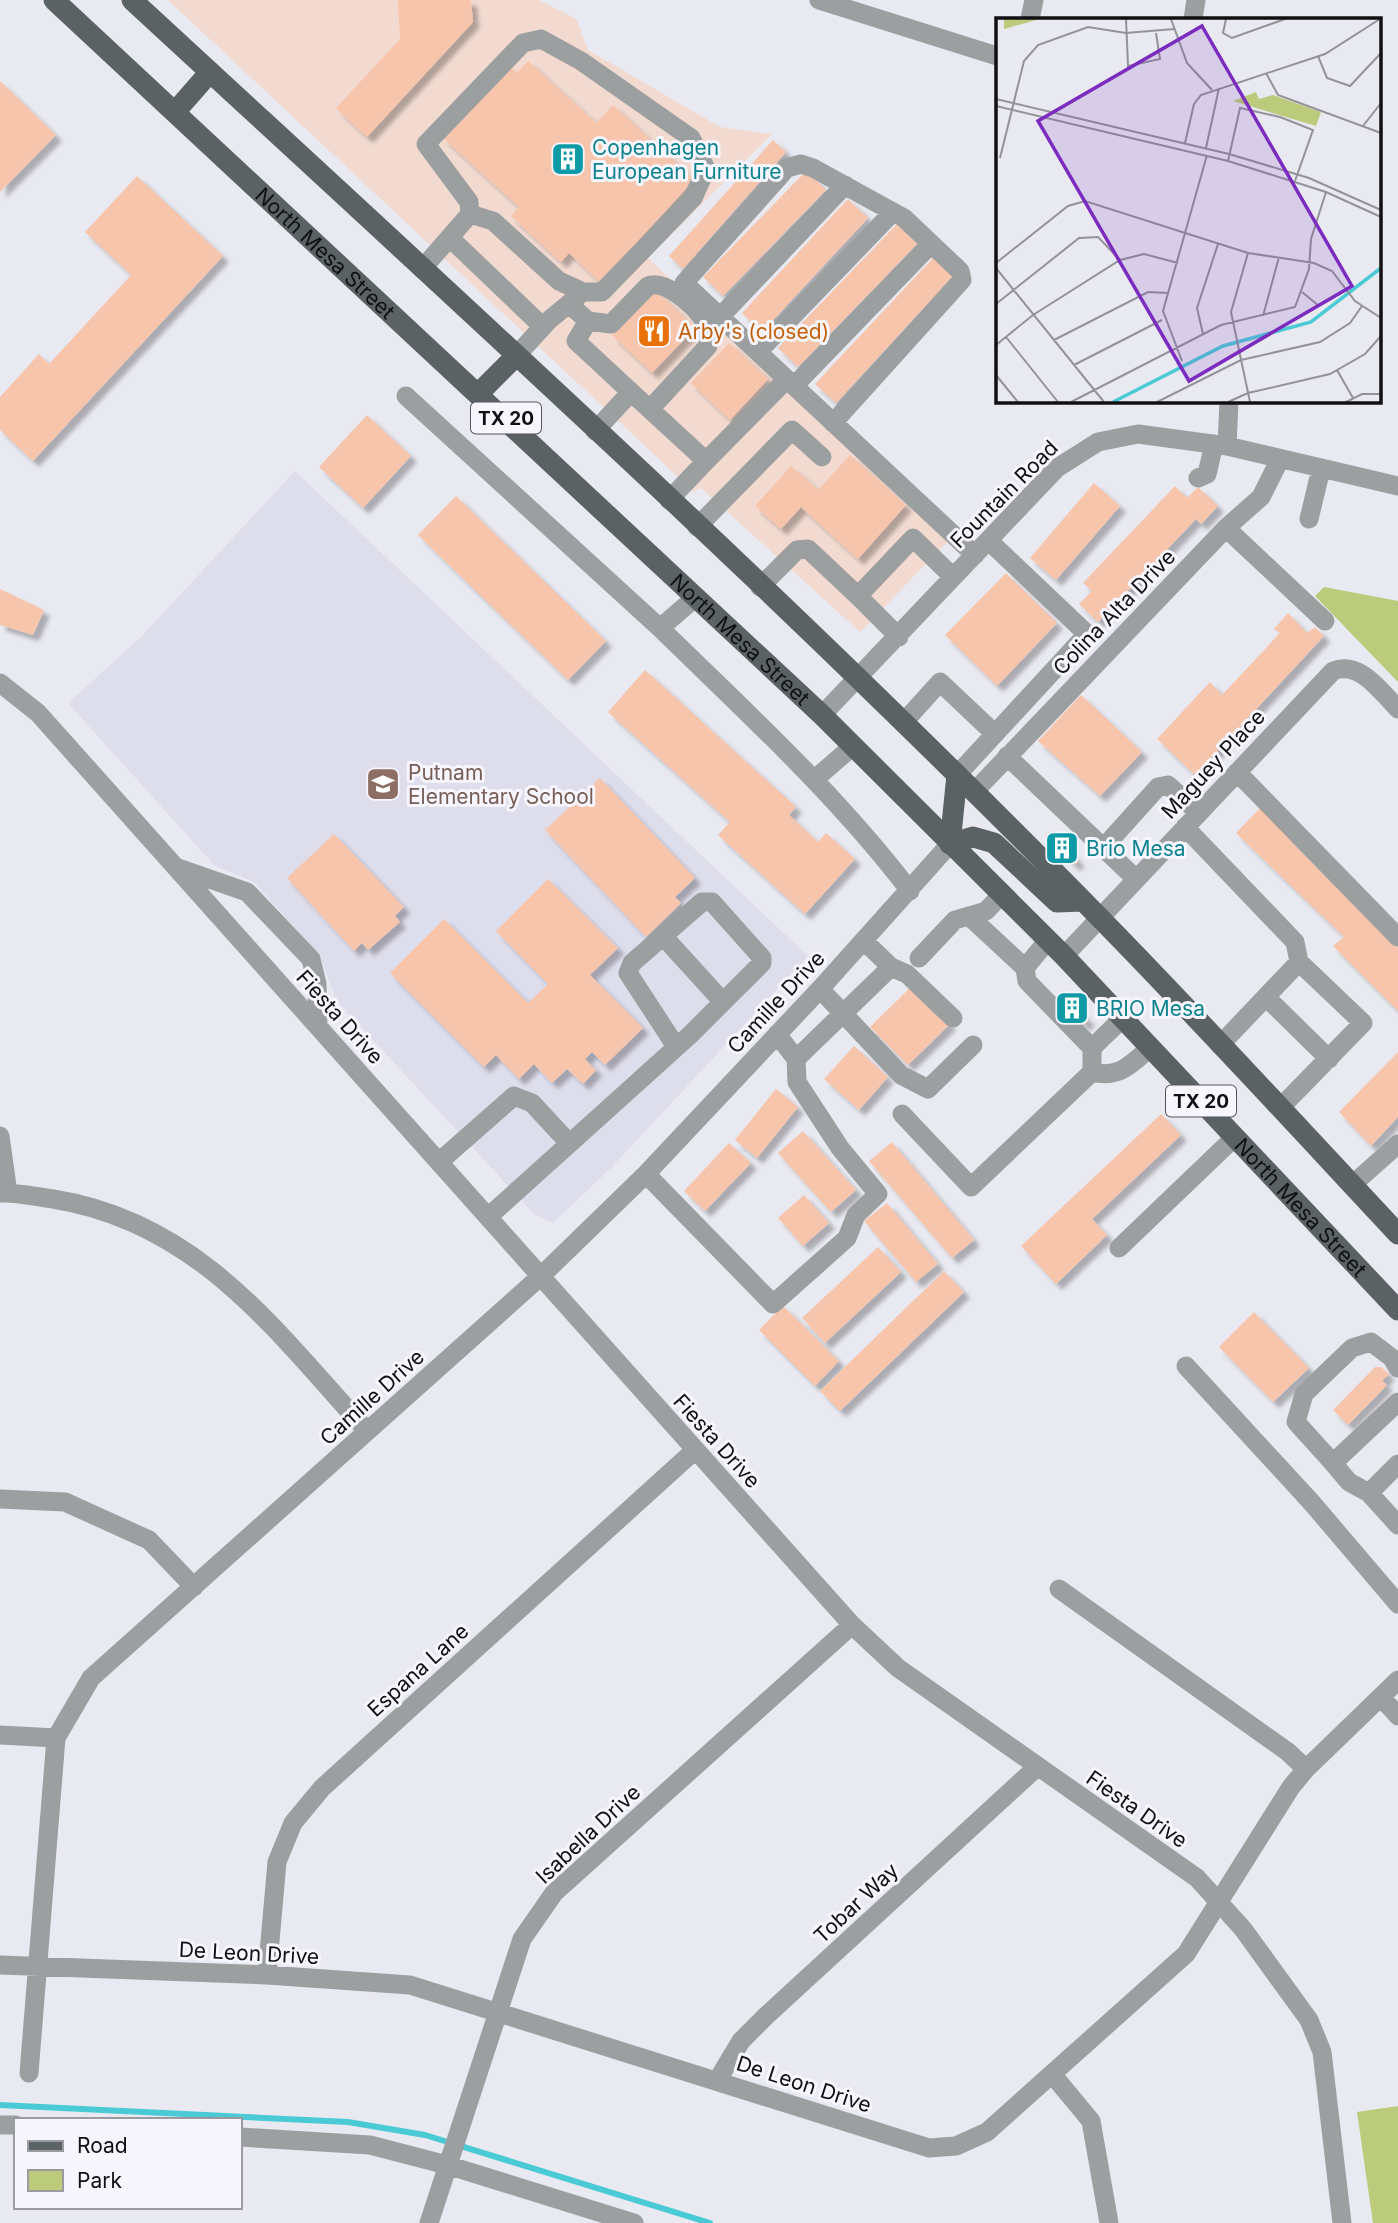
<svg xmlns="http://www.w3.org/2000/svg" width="1398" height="2223" font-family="Inter,sans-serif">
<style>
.commercial{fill:#f2dad0}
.built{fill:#deddec}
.green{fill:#bbcb7b}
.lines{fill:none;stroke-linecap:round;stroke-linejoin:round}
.stream{stroke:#4acad5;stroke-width:6}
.building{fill:#f7c4ac;filter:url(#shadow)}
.minor{stroke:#9b9fa0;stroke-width:19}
.major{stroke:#5b6264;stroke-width:21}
.labels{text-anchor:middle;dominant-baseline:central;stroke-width:6;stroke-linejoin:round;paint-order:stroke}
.shield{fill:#f7f6fe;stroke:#555559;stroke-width:2}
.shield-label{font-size:19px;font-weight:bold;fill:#101012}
.culture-label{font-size:21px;fill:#0d838f;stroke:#f7f6fe;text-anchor:start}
.street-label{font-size:21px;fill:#101012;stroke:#f7f6fe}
.food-label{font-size:21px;fill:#c56008;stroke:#f7f6fe;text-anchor:start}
.education-label{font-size:21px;fill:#785e54;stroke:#f7f6fe;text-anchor:start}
.inset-river{fill:none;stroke:#4acad5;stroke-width:3.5}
.inset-road{fill:none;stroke:#929298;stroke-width:2}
.view{fill:#7b2cbf;fill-opacity:0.15;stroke:#7b2cbf;stroke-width:3.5}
.inset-edge{fill:none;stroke:#101012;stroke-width:3.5}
</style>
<defs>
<filter id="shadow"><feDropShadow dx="6" dy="6" stdDeviation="2" flood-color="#0004"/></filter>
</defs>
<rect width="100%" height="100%" fill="#e9e9f1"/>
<path class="commercial" d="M168,0h371l37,19 12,31 132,77 52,7 -124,124 302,281 -90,93 -159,-144 -7,4z"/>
<path class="built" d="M295,471l513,485 -197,212 -58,55 -18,-8 -199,-215 -16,-44 -66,-74 -40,-17 -146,-162 72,-65z"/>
<path class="green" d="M1324,587l74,14v81l-83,-86z
M1398,2106v117h-25l-16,-111z"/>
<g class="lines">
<path class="stream" d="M0,2105l348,17 77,13 285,88"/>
</g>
<path class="building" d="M398,0h73l2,22 -106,115 -31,-29 64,-69z
M528,61l68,62 17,-18 81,75 -94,102 -31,-29 -8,9 -50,-46 8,-9 -76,-69 66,-72 8,7z
M0,81l56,54 -56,57z
M773,140l13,12 -103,117 -14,-13z
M806,171l20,19 -103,106 -20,-19z
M137,176l86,80 -190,205 -33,-31v-33l39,-43 10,10 82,-89 -46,-43z
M848,199l20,19 -106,114 -20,-19z
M898,223l21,19 -121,125 -20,-19z
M934,257l20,18 -118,128 -21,-19z
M655,290l40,38 -43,45 -40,-38z
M729,343l39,36 -38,41 -39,-37z
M367,415l44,41 -48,52 -44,-41z
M850,455l56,50 -48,54 -57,-52 -20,22 -26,-23 36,-40 27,24z
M1094,483l26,23 -64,74 -26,-22z
M1175,486l12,12 11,-11 20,19 -17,18 -5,-5 -98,103 -19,-18 13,-13 -9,-8z
M456,496l150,145 -38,39 -150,-145z
M1006,573l51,50 -60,63 -52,-51z
M0,589l44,21 -11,25 -33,-10z
M1288,613l19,20 8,-6 9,9 -129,139 -38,-36 53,-57 12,13 58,-62 -6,-4z
M645,670l151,137 -7,8 29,27 8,-9 29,26 -50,55 -87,-79 12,-13 -122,-110z
M1081,695l61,57 -42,44 -62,-55z
M600,778l95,100 -20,19 6,6 -35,34 -101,-107z
M1260,808l138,140v63l-65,-65 11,-9 -108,-104z
M1050,832l29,29 -5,4 -29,-29z
M334,834l70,73 -9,9 5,6 -32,28 -6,-7 -8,8 -67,-73z
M548,879l70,69 -28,27 53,53 -38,37 -13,-13 -7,7 11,11 -13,14 -16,-15 -15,14 -18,-19 -15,15 -23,-24 -12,12 -94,-94 54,-54 84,84 20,-19 -52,-53z
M912,986l38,38 -42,41 -38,-38z
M1060,992l29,28 -5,5 -29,-28z
M854,1046l34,31 -29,33 -35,-31z
M1398,1052v65l-27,29 -32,-34z
M776,1089l22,18 -41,51 -22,-18z
M1161,1114l20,21 -89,84 15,16 -51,49 -35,-38z
M803,1131l53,59 -25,22 -53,-59z
M892,1142l82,98 -22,18 -83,-97z
M729,1143l22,20 -46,48 -21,-20z
M804,1195l25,28 -26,23 -25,-28z
M887,1203l51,61 -22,18 -52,-61z
M878,1247l23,25 -76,71 -23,-25z
M944,1271l20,21 -124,119 -20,-20z
M783,1306l56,55 -24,25 -56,-56z
M1254,1312l55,56 -36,34 -54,-55z
M1375,1367h6l8,7 -7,7 5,4 -39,40 -15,-15z"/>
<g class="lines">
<path class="minor" d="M819,0l178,56
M1030,19l4,-19
M1193,19l3,-19
M450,238l93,89
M422,269l48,-55 -1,-12 -43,-58 97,-101 18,-4 40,22 110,77 15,31 -13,29 -91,94h-19l-24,-11 -66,-60 -23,-7
M569,304l19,17 23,3 37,-38c17,-7 45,19 55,33 6,8 6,18 5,27l-58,63
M720,317l125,-132
M588,321l-12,20 55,51
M758,352l135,-140
M516,356l32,-35 29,-24
M794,386l137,-142
M406,396l254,232 36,-31
M833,423l129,-143 -2,-9 -56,-53 -91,-50 -12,-4 -14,4 -103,115 291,272
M595,431l36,-39 75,69 -37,39
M1227,446l2,-45
M706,461l81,-82
M1198,478l9,-4 7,-30
M1309,519l12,-50
M697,527l95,-97 30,27
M1226,528l99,93
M760,587l37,-37 11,-1 50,47
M660,628c87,85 176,166 250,263
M899,637l-41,-41 55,-58 40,39
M0,683l38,30 814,912 46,43 299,210 46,51 66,91 13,32 20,171
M822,715l235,-247 41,-26 40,-8 89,12 171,40
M903,723l37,-41 55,52
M1007,756l129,123
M1237,772l161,165
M957,775l130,-141 -98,-93
M815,779l38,-33
M974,792l252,-264 35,-31 19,-38
M1185,827l110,115 4,20 64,61 -83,85
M1104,847l54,-60 10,-2 31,28
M178,868l69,24 64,67 6,25 1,42
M970,917l55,51
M663,936l60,66
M1048,940l-23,28 2,13 65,67
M864,941l27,26 16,7 46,44
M1064,956l269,-285c27,-11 48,21 65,38
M919,958l36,-38 31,-9 16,-17
M820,989l81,86 27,14 45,-44
M1267,998l62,61
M1123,1018l-31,30v24c28,7 39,-8 59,-25
M1220,1045l79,-83
M796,1059l95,-92
M902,1114l69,73 121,-115
M0,1136l8,57
M439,1162l75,-66 18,7 37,40
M646,1174l127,130 74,-66 9,-23 22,-21 -38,-46 -43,-66 -1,-23 -19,-25
M1352,1185l46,-41
M0,1193c17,-1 36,4 53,6 145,23 222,131 314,232
M488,1217l202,-182 72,-72v-5l-50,-56h-10l-70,61 -4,10 47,72
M1119,1248l116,-111
M1186,1366l126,137 86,101
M1398,1368l-6,-10 -21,-16 -19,6 -48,46 -8,28 37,41 65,-61
M1333,1463l16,19 20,11 29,32
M1369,1493l29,-29
M0,1499l65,3 84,38 45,47
M1059,1589l229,163 18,17
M1381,1697l17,19
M0,1735l56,3
M0,1965l267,10 143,10 519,163 27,-2 31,-14 199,-178 105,-167 15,-18 92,-89
M267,1975l10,-113 16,-39 29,-35 372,-337
M29,2073l27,-335 35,-60 450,-402 105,-102 174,-185 130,-145
M1052,2074l39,47 18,102
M717,2081l24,-40 25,-25 271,-249
M0,2125h16
M240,2137l130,8 77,20 187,58
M429,2223l93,-284 32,-46 298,-268"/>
<g class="major">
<path id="s1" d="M54,0l768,715 242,241 334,354"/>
<path d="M132,0c326,301 656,600 967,917 102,104 200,211 299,317"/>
<path d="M175,112l35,-40"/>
<path d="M479,393l37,-37"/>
<path d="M950,844l23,-7 21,6 63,59 26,-1"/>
<path d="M950,844l7,-69"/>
</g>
</g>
<defs>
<g id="building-square" transform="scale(1.75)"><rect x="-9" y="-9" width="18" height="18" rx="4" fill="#0f9aa8" stroke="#f7f6fe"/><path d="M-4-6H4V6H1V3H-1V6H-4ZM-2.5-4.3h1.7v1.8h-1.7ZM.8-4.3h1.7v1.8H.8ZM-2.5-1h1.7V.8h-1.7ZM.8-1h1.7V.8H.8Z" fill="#fff"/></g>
<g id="restaurant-square" transform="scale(1.75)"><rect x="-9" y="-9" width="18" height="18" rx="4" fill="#e8710a" stroke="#f7f6fe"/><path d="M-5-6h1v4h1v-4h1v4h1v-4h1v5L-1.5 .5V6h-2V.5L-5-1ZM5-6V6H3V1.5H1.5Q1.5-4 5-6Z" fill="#fff"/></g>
<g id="school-square" transform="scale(1.75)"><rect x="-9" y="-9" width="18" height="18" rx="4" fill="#8d6e63" stroke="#f7f6fe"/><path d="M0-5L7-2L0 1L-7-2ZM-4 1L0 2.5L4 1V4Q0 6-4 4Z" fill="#fff"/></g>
</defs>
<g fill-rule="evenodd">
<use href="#building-square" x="568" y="159"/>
<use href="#restaurant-square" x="654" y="331"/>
<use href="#school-square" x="383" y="784"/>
<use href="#building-square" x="1062" y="848"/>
<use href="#building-square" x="1072" y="1008"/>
</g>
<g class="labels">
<g class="shield">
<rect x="471" y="402.5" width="70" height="31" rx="5"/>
<rect x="1166" y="1085.5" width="70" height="31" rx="5"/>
</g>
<g class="shield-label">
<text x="506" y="418">TX 20</text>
<text x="1201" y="1101">TX 20</text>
</g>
<g class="culture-label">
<text x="592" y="147">Copenhagen<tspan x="592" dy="24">European Furniture</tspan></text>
<text x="1086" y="848">Brio Mesa</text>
<text x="1096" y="1008">BRIO Mesa</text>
</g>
<g class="street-label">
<text stroke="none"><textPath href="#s1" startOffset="371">North Mesa Street</textPath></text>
<text transform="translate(1004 494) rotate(-45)">Fountain Road</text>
<text transform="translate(1114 612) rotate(-46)">Colina Alta Drive</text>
<text stroke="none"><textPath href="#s1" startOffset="938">North Mesa Street</textPath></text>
<text transform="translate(1213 764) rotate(-47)">Maguey Place</text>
<text transform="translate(776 1002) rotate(-47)">Camille Drive</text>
<text transform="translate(340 1017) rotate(48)">Fiesta Drive</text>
<text stroke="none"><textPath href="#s1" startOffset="1736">North Mesa Street</textPath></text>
<text transform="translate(372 1397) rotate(-42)">Camille Drive</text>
<text transform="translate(717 1441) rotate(48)">Fiesta Drive</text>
<text transform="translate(418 1670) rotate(-42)">Espana Lane</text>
<text transform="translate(1137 1809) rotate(35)">Fiesta Drive</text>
<text transform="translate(588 1834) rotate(-43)">Isabella Drive</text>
<text transform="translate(856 1903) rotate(-43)">Tobar Way</text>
<text transform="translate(249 1953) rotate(3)">De Leon Drive</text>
<text transform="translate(804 2084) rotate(18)">De Leon Drive</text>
</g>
<g class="food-label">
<text x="678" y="331">Arby's (closed)</text>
</g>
<g class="education-label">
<text x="408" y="772">Putnam<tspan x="408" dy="24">Elementary School</tspan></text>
</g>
</g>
<g transform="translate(996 18)">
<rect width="385" height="385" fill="#e9e9f1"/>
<path d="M8,1h36l-36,10zM260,74l3,7 14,-4 48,17 -5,14 -83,-25z" fill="#bbcb7b"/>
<path class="inset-river" d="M117,384l110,-56 88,-24 70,-54"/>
<path class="inset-road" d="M130,1l2,47 32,-7 -4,-26M175,1l16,44 25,27M230,1l-3,14 9,5 53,-19M322,38l9,22 23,8 31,-33M270,55l12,22 103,38M0,81l233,55 80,24 72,32M0,88l232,55 98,31 55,25M367,108l18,-23M189,125l9,-39 7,-9 124,-41 55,-35M210,130l13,-60M4,140l24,-97 14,-16 50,-18 38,6 48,-4M232,143l12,-53 40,9 33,13 -18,51M252,235l-17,59 19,90M0,245l72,-57 17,-5 163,52 66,10 18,8 23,30 26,17M0,250l108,134M306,274l17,14M0,286l83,-66 19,-1 22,23M267,298l16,-59M207,316l-6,-26 21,-64M10,319l52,65M58,322l94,-48 20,1M0,327l37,-30 87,-55 24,-6 34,9M186,343l-19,-50 44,-156M78,347l88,-45M341,352l16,28M0,357l22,27M75,384l150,-77 74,-18 14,-38 2,-30 15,-47M161,384l84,-42 79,-18 30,-19 12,-17M232,384l20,-9 82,-19 35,-20 16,-18M350,384l16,-8h19"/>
<path class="view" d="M206,8l150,260 -163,95 -151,-260z"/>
<rect width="385" height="385" class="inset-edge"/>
</g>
<rect x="14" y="2118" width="228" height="91" fill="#f7f6fe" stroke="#9b9aa0" stroke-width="2"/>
<rect x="28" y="2141" width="35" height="10" fill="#5b6264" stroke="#9b9aa0" stroke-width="2"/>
<text x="77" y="2153" font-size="21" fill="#101012">Road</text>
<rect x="28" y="2170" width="35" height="21" fill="#bbcb7b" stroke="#9b9aa0" stroke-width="2"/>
<text x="77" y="2188" font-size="21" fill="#101012">Park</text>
</svg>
